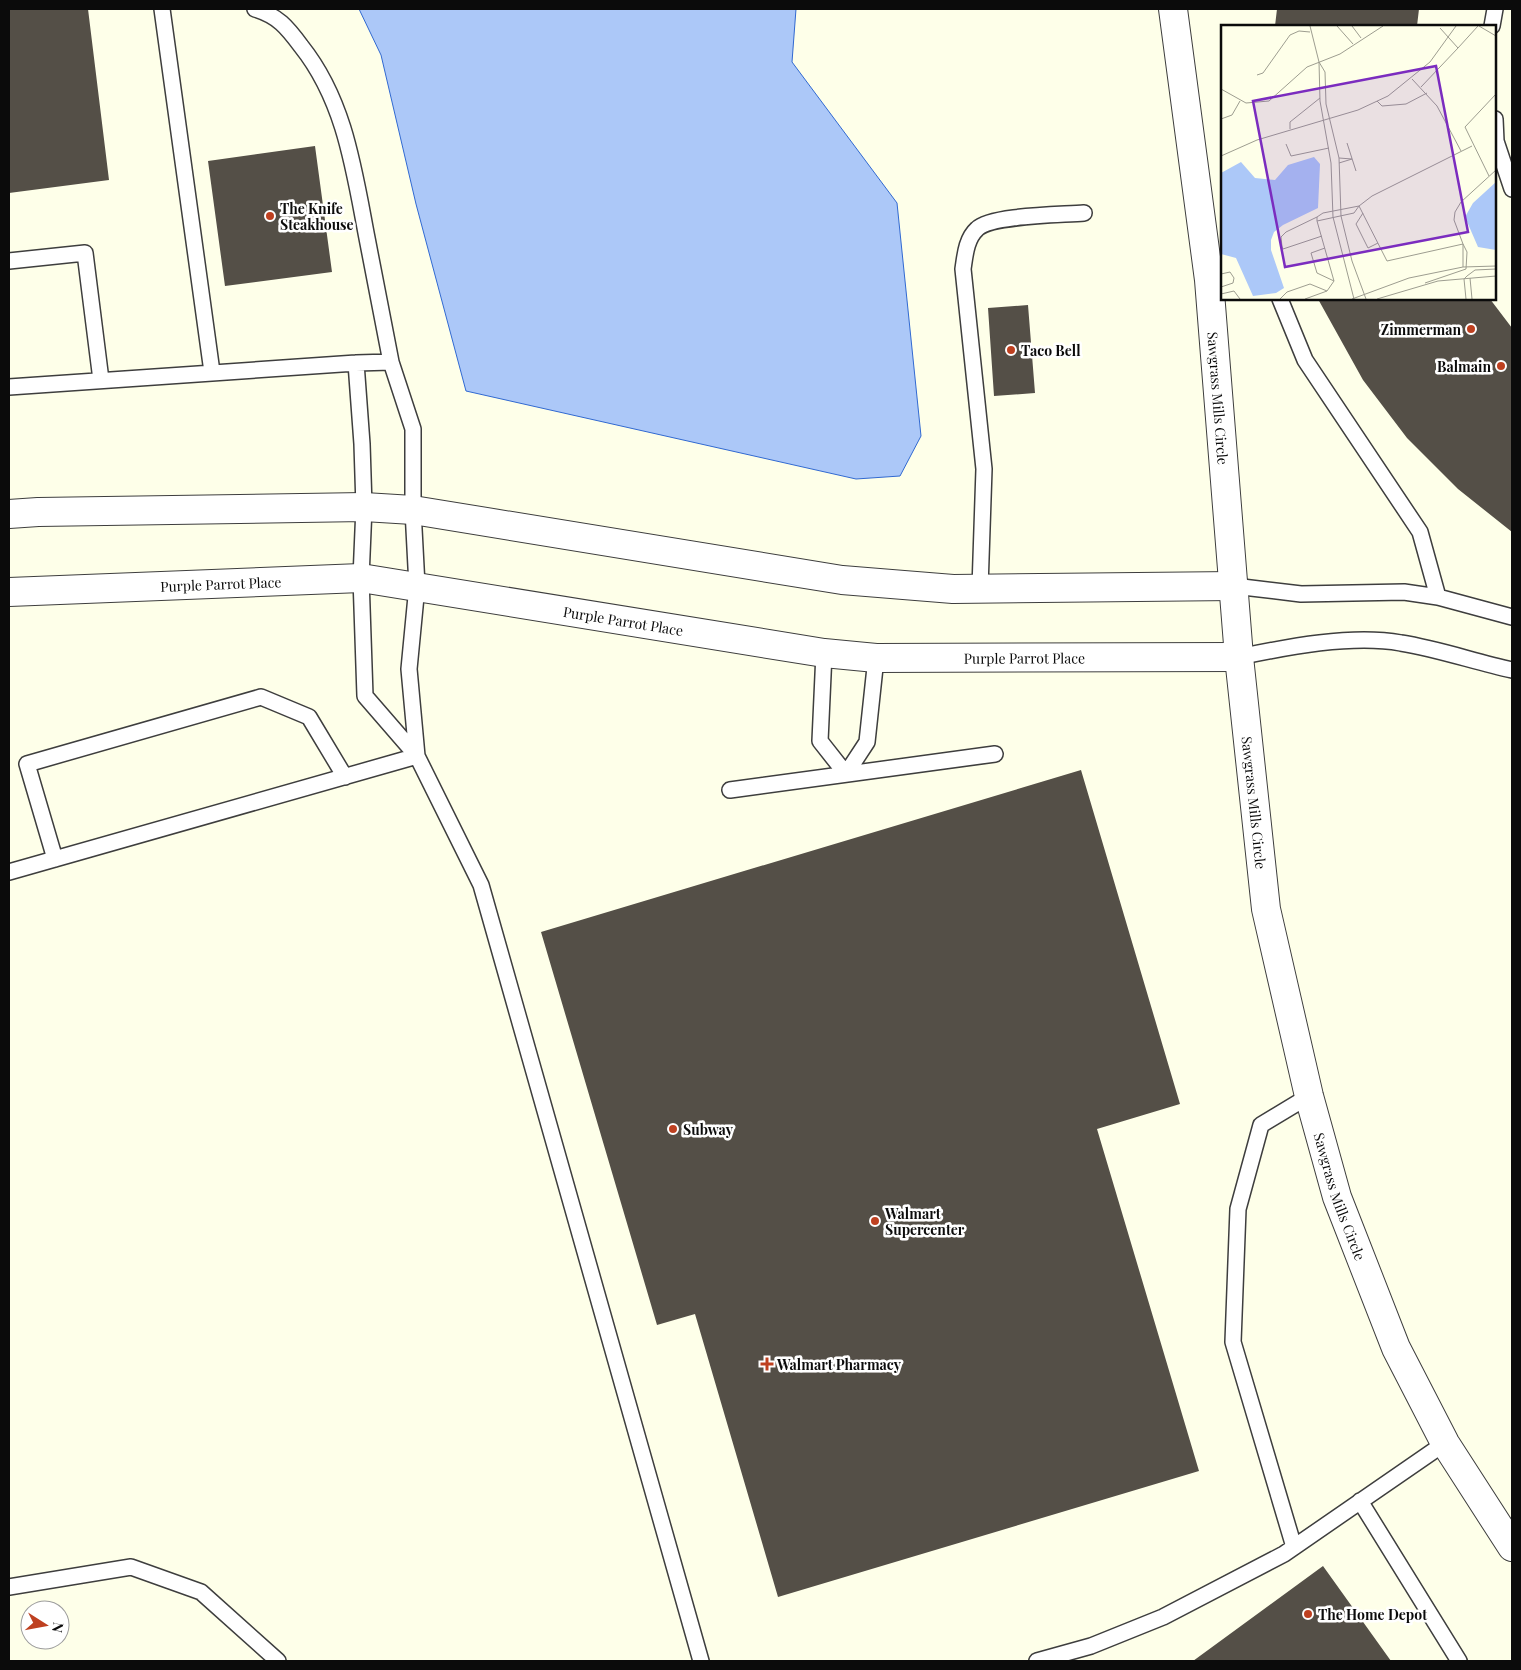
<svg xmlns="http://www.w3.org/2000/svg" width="1521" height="1670" font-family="'Playfair Display',serif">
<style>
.water{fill:#acc8f8;stroke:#3169d1}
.building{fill:#544f47}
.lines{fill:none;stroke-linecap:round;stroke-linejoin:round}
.service-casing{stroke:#3e3e3e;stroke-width:18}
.minor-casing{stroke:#3e3e3e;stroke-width:30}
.service{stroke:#fff;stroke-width:15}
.minor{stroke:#fff;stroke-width:28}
.poi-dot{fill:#be4020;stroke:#fff;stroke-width:2}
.labels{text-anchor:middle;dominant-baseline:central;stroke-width:5;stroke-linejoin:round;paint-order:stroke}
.poi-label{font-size:14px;font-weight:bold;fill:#0b0b0b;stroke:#fff;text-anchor:start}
.street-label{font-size:14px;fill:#0b0b0b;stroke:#fff}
.inset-road{fill:none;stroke:#9d9d90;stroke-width:1}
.view{fill:#7b2cbf;fill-opacity:0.15;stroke:#7b2cbf;stroke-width:2.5}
.inset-edge{fill:none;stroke:#0b0b0b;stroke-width:2.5}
</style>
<rect width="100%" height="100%" fill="#feffe9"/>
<path class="water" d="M359,9h437l-4,53 105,141 24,233 -21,40 -44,3 -390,-88 -50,-187 -35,-149z"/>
<path class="building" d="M9,9h79l21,171 -100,13z
M1277,9h142l-2,17h-142z
M315,146l17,126 -107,14 -17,-125z
M1318,299h172l22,29v204l-54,-43 -51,-51 -44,-58z
M1028,305l7,88 -41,3 -6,-88z
M1081,770l99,334 -83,25 102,342 -421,126 -83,-283 -38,11 -116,-393z
M1323,1566l68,95h-198z"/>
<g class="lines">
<g class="service-casing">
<path id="service" d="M162,9l50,363
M255,9c23,7 32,18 46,37 44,55 53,124 66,192 8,41 16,83 24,124
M1492,26l3,-17
M1495,119l1,22 16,48
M9,261l76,-8 16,127
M1280,299l25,61 115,172 18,65
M391,362l22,67v81l4,76 -8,83 8,87 -52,-60 -4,-118 3,-71 -2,-63 -6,-81z
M9,387l347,-24
M1234,586l67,8 103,-2 34,5 74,20
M980,588l4,-119 -21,-200c2,-13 3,-30 14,-40 14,-14 84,-14 107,-16
M824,653l-4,88 26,33 21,-32 9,-84
M1239,657c48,-10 113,-23 162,-14 38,6 74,19 111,27
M730,790l265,-36
M55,859l-28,-95 234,-67 48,20 36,60
M9,872l408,-116 64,129 220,776
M1360,1501l99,160
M1294,1547l-61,-205 5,-133 23,-84 48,-29
M9,1587l122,-20 70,25 77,69
M1037,1661l54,-15 72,-29 121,-63 161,-111"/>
</g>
<g class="minor-casing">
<g id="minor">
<path id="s1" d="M1173,9l36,271 30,377 27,252 43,187 28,101 59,151 49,95 67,104"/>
<path d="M9,514l29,-2 326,-5 49,3 429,70 111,9 281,-3"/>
<path id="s2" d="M9,592l352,-14 463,75 52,5 363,-1"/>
</g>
</g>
<use href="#service" class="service"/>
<use href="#minor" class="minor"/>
</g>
<g class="poi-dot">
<circle cx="270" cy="216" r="5"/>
<circle cx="1471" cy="329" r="5"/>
<circle cx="1011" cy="350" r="5"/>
<circle cx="1501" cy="366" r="5"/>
<circle cx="673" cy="1129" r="5"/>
<circle cx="875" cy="1221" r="5"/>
<path d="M764.5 1356.5h5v5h5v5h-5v5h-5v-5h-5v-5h5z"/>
<circle cx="1308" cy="1614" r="5"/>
</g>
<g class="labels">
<g class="poi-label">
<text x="280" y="208">The Knife<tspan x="280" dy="16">Steakhouse</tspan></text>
<text x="1461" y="329" text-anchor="end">Zimmerman</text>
<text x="1021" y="350">Taco Bell</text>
<text x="1491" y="366" text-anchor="end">Balmain</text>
<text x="683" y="1129">Subway</text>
<text x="885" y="1213">Walmart<tspan x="885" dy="16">Supercenter</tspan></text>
<text x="777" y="1364">Walmart Pharmacy</text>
<text x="1318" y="1614">The Home Depot</text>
</g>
<g class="street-label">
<text stroke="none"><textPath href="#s1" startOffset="392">Sawgrass Mills Circle</textPath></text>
<text stroke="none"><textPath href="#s2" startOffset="212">Purple Parrot Place</textPath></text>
<text stroke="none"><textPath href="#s2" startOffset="618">Purple Parrot Place</textPath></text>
<text stroke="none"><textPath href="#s2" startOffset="1022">Purple Parrot Place</textPath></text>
<text stroke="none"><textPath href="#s1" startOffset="798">Sawgrass Mills Circle</textPath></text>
<text stroke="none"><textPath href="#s1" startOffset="1202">Sawgrass Mills Circle</textPath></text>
</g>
</g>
<g transform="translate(1221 25)">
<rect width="275" height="275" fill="#feffe9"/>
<path d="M93,132l6,7 -2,44 -35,17 -9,7 -3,8v10l13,38 -8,5 -23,3 -17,-38 -15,-4v-81l20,-11 14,16 20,2 13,-15zM275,157v68l-18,-3 -13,-30 8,-14z" fill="#acc8f8"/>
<path class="inset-road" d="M89,1l9,36 1,39 11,62 2,54 21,82M116,1l16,18M131,1l9,12M258,1l17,10M219,3l18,20 20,-22M98,37l6,10 1,32 13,54 2,58 11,45 14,38M36,50l6,-2 27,-38 9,-4 11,1M191,54l25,27 24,45M200,62l37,-39M0,64l25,14 23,-2 38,-34 33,-13 43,-28M156,76l5,5 24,-2 21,-11M0,94l11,-4 8,-14M69,104v-7l30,-24M126,118l9,28M65,119l5,12 38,-8M251,121l-100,50 -13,10 28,55 76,-17 -9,-24 1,-8 6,-10 35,-32M0,131l36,-16 101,-30 30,-14 42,-34 26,-36M118,133l13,1 -13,4M268,151l-24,-49 31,-33M138,181l-5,7 -37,8v-4l6,-4zM142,188l-7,11 12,24 10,-5M96,192l-31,15 -5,5 1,10 1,2 39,-13M104,223l-14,5 6,20 17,8M242,242v-23M0,249l9,-2 4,6 -1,5 -12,4M249,253l2,21M204,258l41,-14 1,-17 -4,-8M0,269l13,-3 6,8M59,274l7,-7 23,-8 17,7M84,274l22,-8 7,-10 -17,-60M131,274l57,-21 54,-11 33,-1M156,274l61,-18 58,-5M245,274l-2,-20 3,-3 8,-6 21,-1"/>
<path class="view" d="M215,41l32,166 -183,35 -32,-166z"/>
<rect width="275" height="275" class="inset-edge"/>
</g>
<rect width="1521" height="1670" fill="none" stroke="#0b0b0b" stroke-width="20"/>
<g transform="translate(45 1625) rotate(101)"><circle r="24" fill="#ffffff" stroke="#9d9d9d"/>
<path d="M0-4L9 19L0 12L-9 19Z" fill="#be4020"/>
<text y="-8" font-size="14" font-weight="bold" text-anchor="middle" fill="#0b0b0b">N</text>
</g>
</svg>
